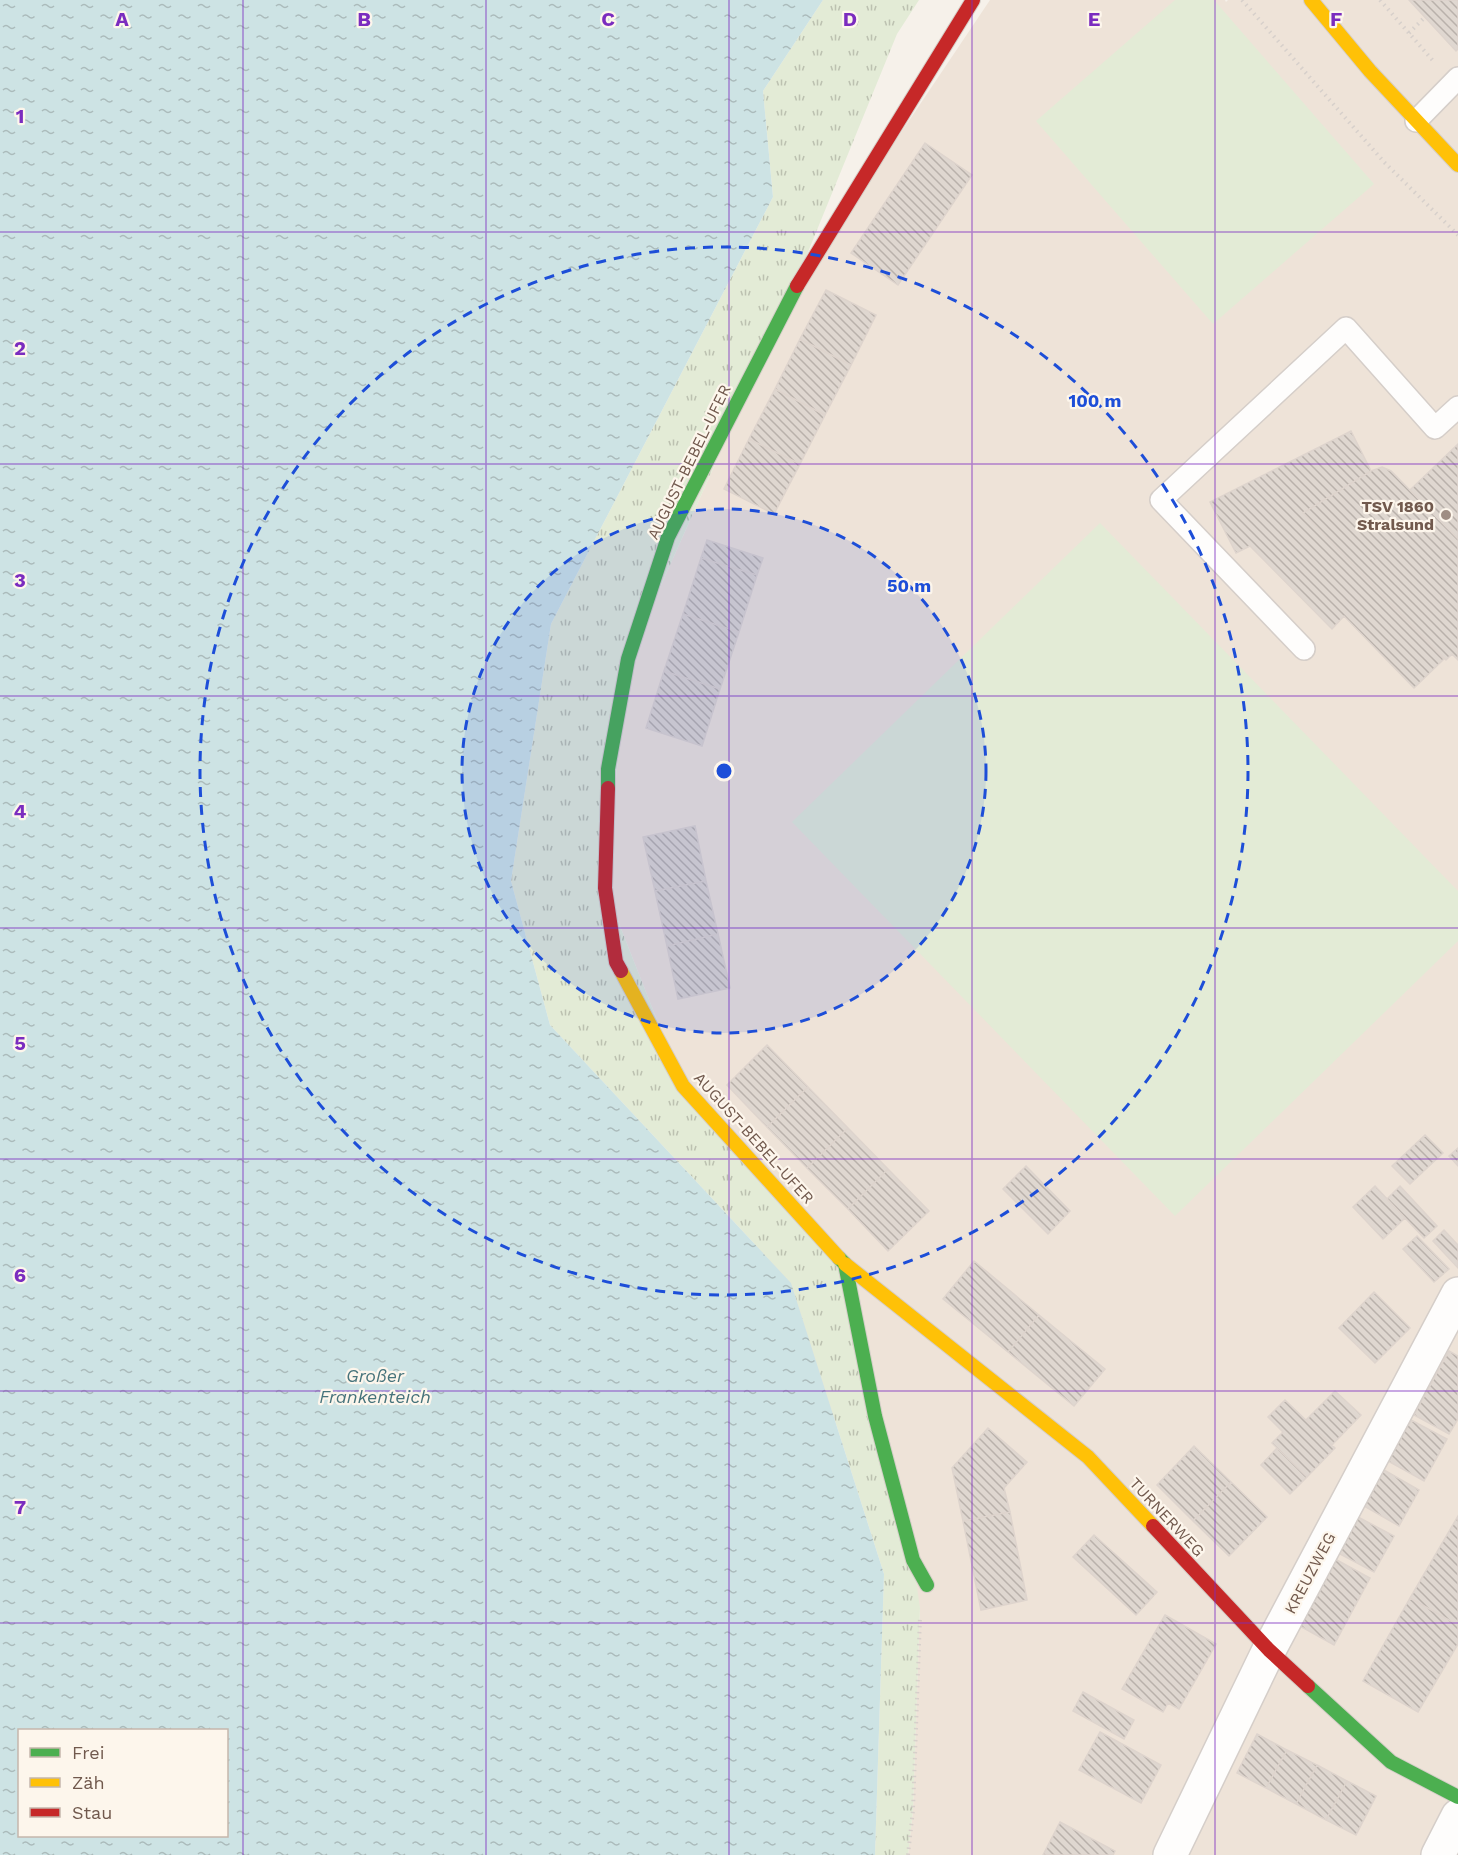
<svg xmlns="http://www.w3.org/2000/svg" width="1458" height="1855" font-family="'Work Sans',sans-serif">
<style>
.residential{fill:#eee3d8}
.grass{fill:url(#grass-tufts)}
.green{fill:#e3ebd6}
.water{fill:url(#water-ripples);fill-rule:evenodd}
.building{fill:url(#building-back-hatch);stroke:#ded4cd;stroke-width:1.5}
.lines{fill:none;stroke-linecap:round;stroke-linejoin:round}
.lane-casing{stroke:#d5cec9;stroke-width:24}
.street-casing{stroke:#d5cec9;stroke-width:36}
.fast-casing{stroke:#d5cec8;stroke-width:16}
.slow-casing{stroke:#d5cec8;stroke-width:16}
.jam-casing{stroke:#d5cec8;stroke-width:16}
.path{stroke:#d7d0cb;stroke-width:4;stroke-dasharray:1.5 4.5;stroke-linecap:butt}
.lane{stroke:#fefdfc;stroke-width:21}
.street{stroke:#fefdfc;stroke-width:33}
.fast{stroke:#4caf50;stroke-width:14}
.slow{stroke:#ffc107;stroke-width:14}
.jam{stroke:#c62828;stroke-width:14}
.grid{fill:none;stroke:#7b2cbf;stroke-width:1.5;stroke-opacity:0.55}
.ring{fill:none;stroke:#1d4ed8;stroke-width:3;stroke-dasharray:10 8}
.poi-dot{fill:#a08e84;stroke:#fdf6ec;stroke-width:2}
.labels{text-anchor:middle;dominant-baseline:central;stroke-width:4.5;stroke-linejoin:round;paint-order:stroke}
.street-label{font-size:16px;fill:#71594d;stroke:#fdf6ec}
.poi-label{font-size:16px;font-weight:bold;fill:#71594d;stroke:#fdf6ec;text-anchor:end}
.water-label{font-size:18px;font-style:italic;fill:#46737b;stroke:#fdf6ec}
.grid-label{font-size:20px;text-anchor:middle;font-weight:bold;fill:#7b2cbf;stroke:#fdf6ec;stroke-width:4.5;stroke-linejoin:round;paint-order:stroke}
.centre{fill:#1d4ed8;stroke:#fdf6ec;stroke-width:3}
.ring-label{font-size:18px;text-anchor:middle;font-weight:bold;fill:#1d4ed8;stroke:#fdf6ec;stroke-width:4.5;stroke-linejoin:round;paint-order:stroke}
</style>
<defs>
<pattern id="grass-tufts" width="24" height="20" patternUnits="userSpaceOnUse" patternTransform="scale(1.5)"><rect width="24" height="20" fill="#e3ebd6"/><path d="M3 7l-1-3M5 7V3M7 7l1-3M15 17l-1-3M17 17v-4M19 17l1-3" fill="none" stroke="#bcc1b0"/></pattern>
<pattern id="water-ripples" width="26" height="14" patternUnits="userSpaceOnUse" patternTransform="scale(1.5)"><rect width="26" height="14" fill="#cde3e4"/><path d="M2 4q2-2 4 0t4 0M15 11q2-2 4 0t4 0" fill="none" stroke="#abbbbb"/></pattern>
<pattern id="building-back-hatch" width="6" height="6" patternUnits="userSpaceOnUse" patternTransform="scale(1.5)"><rect width="6" height="6" fill="#dfd7d0"/><path d="M-1 5l2 2M0 0l6 6M5-1l2 2" fill="none" stroke="#b9b1ab"/></pattern>
</defs>
<rect width="100%" height="100%" fill="#f6f1ea"/>
<path class="residential" d="M990,0h235l1,2 2,-2h230v1855h-550l5,-45 7,-202 -237,-522 -78,-198 23,-229 160,-358z"/>
<path class="grass" d="M823,0h96l-22,34 -109,267 -160,358 -23,229 78,198 162,178 68,296 7,48 -7,202 -5,45h-33l9,-281 -93,-291 -241,-258 -39,-144 40,-257 222,-427 -10,-106z"/>
<path class="green" d="M1175,0h39l160,184 -161,140 -177,-203z
M1100,523l358,368v50l-283,275 -383,-394z"/>
<path class="water" d="M0,0h823l-60,91 10,106 -222,427 -40,257 39,144 241,258 93,291 -9,281h-875zM20,1730h206v106h-206z"/>
<path class="building" d="M1409,0h49v49l-2,2z
M925,143l47,32 -74,110 -47,-32z
M826,290l50,25 -25,50 -51,-26z
M800,339l51,26 -26,50 -50,-26z
M775,389l50,26 -25,49 -51,-25z
M1351,431l20,40 -68,42 141,146 -30,29 -70,-72 -12,13 -82,-83 -14,7 -26,-51z
M749,439l51,25 -26,50 -50,-25z
M1458,444v95l-48,-49z
M1382,467l9,4 67,68v121l-6,-6 -6,6 -143,-147 68,-42z
M707,540l56,18 -6,17 -56,-17z
M701,558l56,17 -18,57 -56,-18z
M683,614l56,18 -19,57 -56,-18z
M664,671l56,18 -18,57 -56,-18z
M695,826l11,55 -51,10 -12,-54z
M706,881l12,53 -51,12 -12,-55z
M718,934l12,54 -52,11 -11,-53z
M767,1045l41,42 -41,40 -40,-42z
M808,1087l40,41 -41,40 -40,-41z
M848,1128l40,41 -40,40 -41,-41z
M1425,1135l18,18 -33,31 -18,-18z
M1458,1148v18l-9,-10z
M1026,1166l44,45 -22,23 -45,-45z
M888,1169l41,42 -41,40 -40,-42z
M1375,1186l30,32 -22,21 -30,-32z
M1400,1186l37,40 -13,12 -37,-39z
M1444,1230l14,15v23l-25,-27z
M1417,1236l32,33 -15,13 -31,-33z
M974,1261l65,54 -31,37 -65,-53z
M1374,1292l36,36 -35,35 -36,-35z
M1039,1315l66,54 -31,37 -66,-54z
M1449,1351l9,5v63l-9,15 -35,-19z
M1335,1391l26,24 -29,30 -26,-25z
M1285,1400l50,48 -28,29 -35,-34 11,-11 -15,-15z
M1411,1420l36,19 -23,42 -36,-20z
M988,1428l39,34 -23,26 6,24 -47,9 -11,-53z
M1194,1446l37,36 -38,39 -36,-36z
M1277,1448l30,29 -17,17 -29,-29z
M1384,1470l35,20 -20,36 -35,-20z
M1231,1482l36,35 -38,39 -36,-35z
M1010,1512l17,88 -46,10 -18,-89z
M1458,1516v109l-48,-27z
M1358,1517l36,19 -20,36 -36,-19z
M1094,1535l63,57 -21,23 -63,-58z
M1335,1559l35,19 -36,67 -36,-20z
M1410,1598l48,27v19l-40,68 -55,-31z
M1165,1615l51,29 -37,65 -11,-6 -5,9 -41,-23z
M1083,1692l51,28 -10,19 -51,-28z
M1100,1732l61,33 -20,38 -62,-33z
M1257,1734l30,16 -21,38 -29,-15z
M1287,1750l30,15 -21,39 -30,-16z
M1317,1765l30,16 -21,39 -30,-16z
M1347,1781l29,15 -20,39 -30,-15z
M1060,1822l55,29 -2,4h-70z"/>
<g class="lines">
<g class="lane-casing">
<path id="lane" d="M1416,121l42,-43
M1304,649l-143,-149 185,-172 89,100 23,-21"/>
</g>
<g class="street-casing">
<path id="street" d="M1170,1855l99,-205 189,-356
M1438,1855l20,-39"/>
</g>
<g class="fast-casing">
<path id="fast" d="M608,788v-19l20,-110 40,-122 129,-251
M839,1258l6,6 30,152 38,144 14,25
M1308,1686l83,76 67,35"/>
</g>
<g class="slow-casing">
<path id="slow" d="M1311,0l59,71 88,94
M621,971l62,115 156,172
M845,1264l243,193 65,69"/>
</g>
<g class="jam-casing">
<path id="jam" d="M797,286l176,-286
M608,788l-3,100 11,74 5,9
M1153,1526l116,124 39,36"/>
</g>
<path class="path" d="M1242,0l142,162 74,73
M1380,0l55,63
M1409,33l16,-16
M908,1855l5,-45 7,-193"/>
<use href="#lane" class="lane"/>
<use href="#street" class="street"/>
<use href="#fast" class="fast"/>
<use href="#slow" class="slow"/>
<use href="#jam" class="jam"/>
</g>
<path class="grid" d="M243,0v1855M486,0v1855M729,0v1855M972,0v1855M1215,0v1855M0,232h1458M0,464h1458M0,696h1458M0,928h1458M0,1159h1458M0,1391h1458M0,1623h1458"/>
<circle cx="724" cy="771" r="262" fill="#1d4ed8" fill-opacity=".12"/>
<g class="ring">
<circle cx="724" cy="771" r="262"/>
<circle cx="724" cy="771" r="524"/>
</g>
<circle class="poi-dot" cx="1446" cy="515" r="6"/>
<g class="labels">
<g class="street-label">
<text transform="translate(689 462) rotate(-64)">AUGUST-BEBEL-UFER</text>
<text transform="translate(754 1138) rotate(48)">AUGUST-BEBEL-UFER</text>
<text transform="translate(1167 1517) rotate(47)">TURNERWEG</text>
<text transform="translate(1310 1573) rotate(-62)">KREUZWEG</text>
</g>
<g class="poi-label">
<text x="1434" y="506">TSV 1860<tspan x="1434" dy="18">Stralsund</tspan></text>
</g>
<g class="water-label">
<text x="375" y="1375">Großer<tspan x="375" dy="21">Frankenteich</tspan></text>
</g>
</g>
<g class="grid-label">
<text x="122" y="26">A</text>
<text x="364" y="26">B</text>
<text x="608" y="26">C</text>
<text x="850" y="26">D</text>
<text x="1094" y="26">E</text>
<text x="1336" y="26">F</text>
<text x="20" y="123">1</text>
<text x="20" y="355">2</text>
<text x="20" y="587">3</text>
<text x="20" y="818">4</text>
<text x="20" y="1050">5</text>
<text x="20" y="1282">6</text>
<text x="20" y="1514">7</text>
</g>
<circle cx="724" cy="771" r="9" class="centre"/>
<g class="ring-label">
<text x="1095" y="407">100 m</text>
<text x="909" y="592">50 m</text>
</g>
<rect x="18" y="1729" width="210" height="108" fill="#fdf6ec" stroke="#c5b7ac" stroke-width="1.5"/>
<rect x="30" y="1748" width="30" height="9" fill="#4caf50" stroke="#c5b7ac" stroke-width="1.5"/>
<text x="72" y="1759" font-size="18" fill="#71594d">Frei</text>
<rect x="30" y="1778" width="30" height="9" fill="#ffc107" stroke="#c5b7ac" stroke-width="1.5"/>
<text x="72" y="1789" font-size="18" fill="#71594d">Zäh</text>
<rect x="30" y="1808" width="30" height="9" fill="#c62828" stroke="#c5b7ac" stroke-width="1.5"/>
<text x="72" y="1819" font-size="18" fill="#71594d">Stau</text>
</svg>
